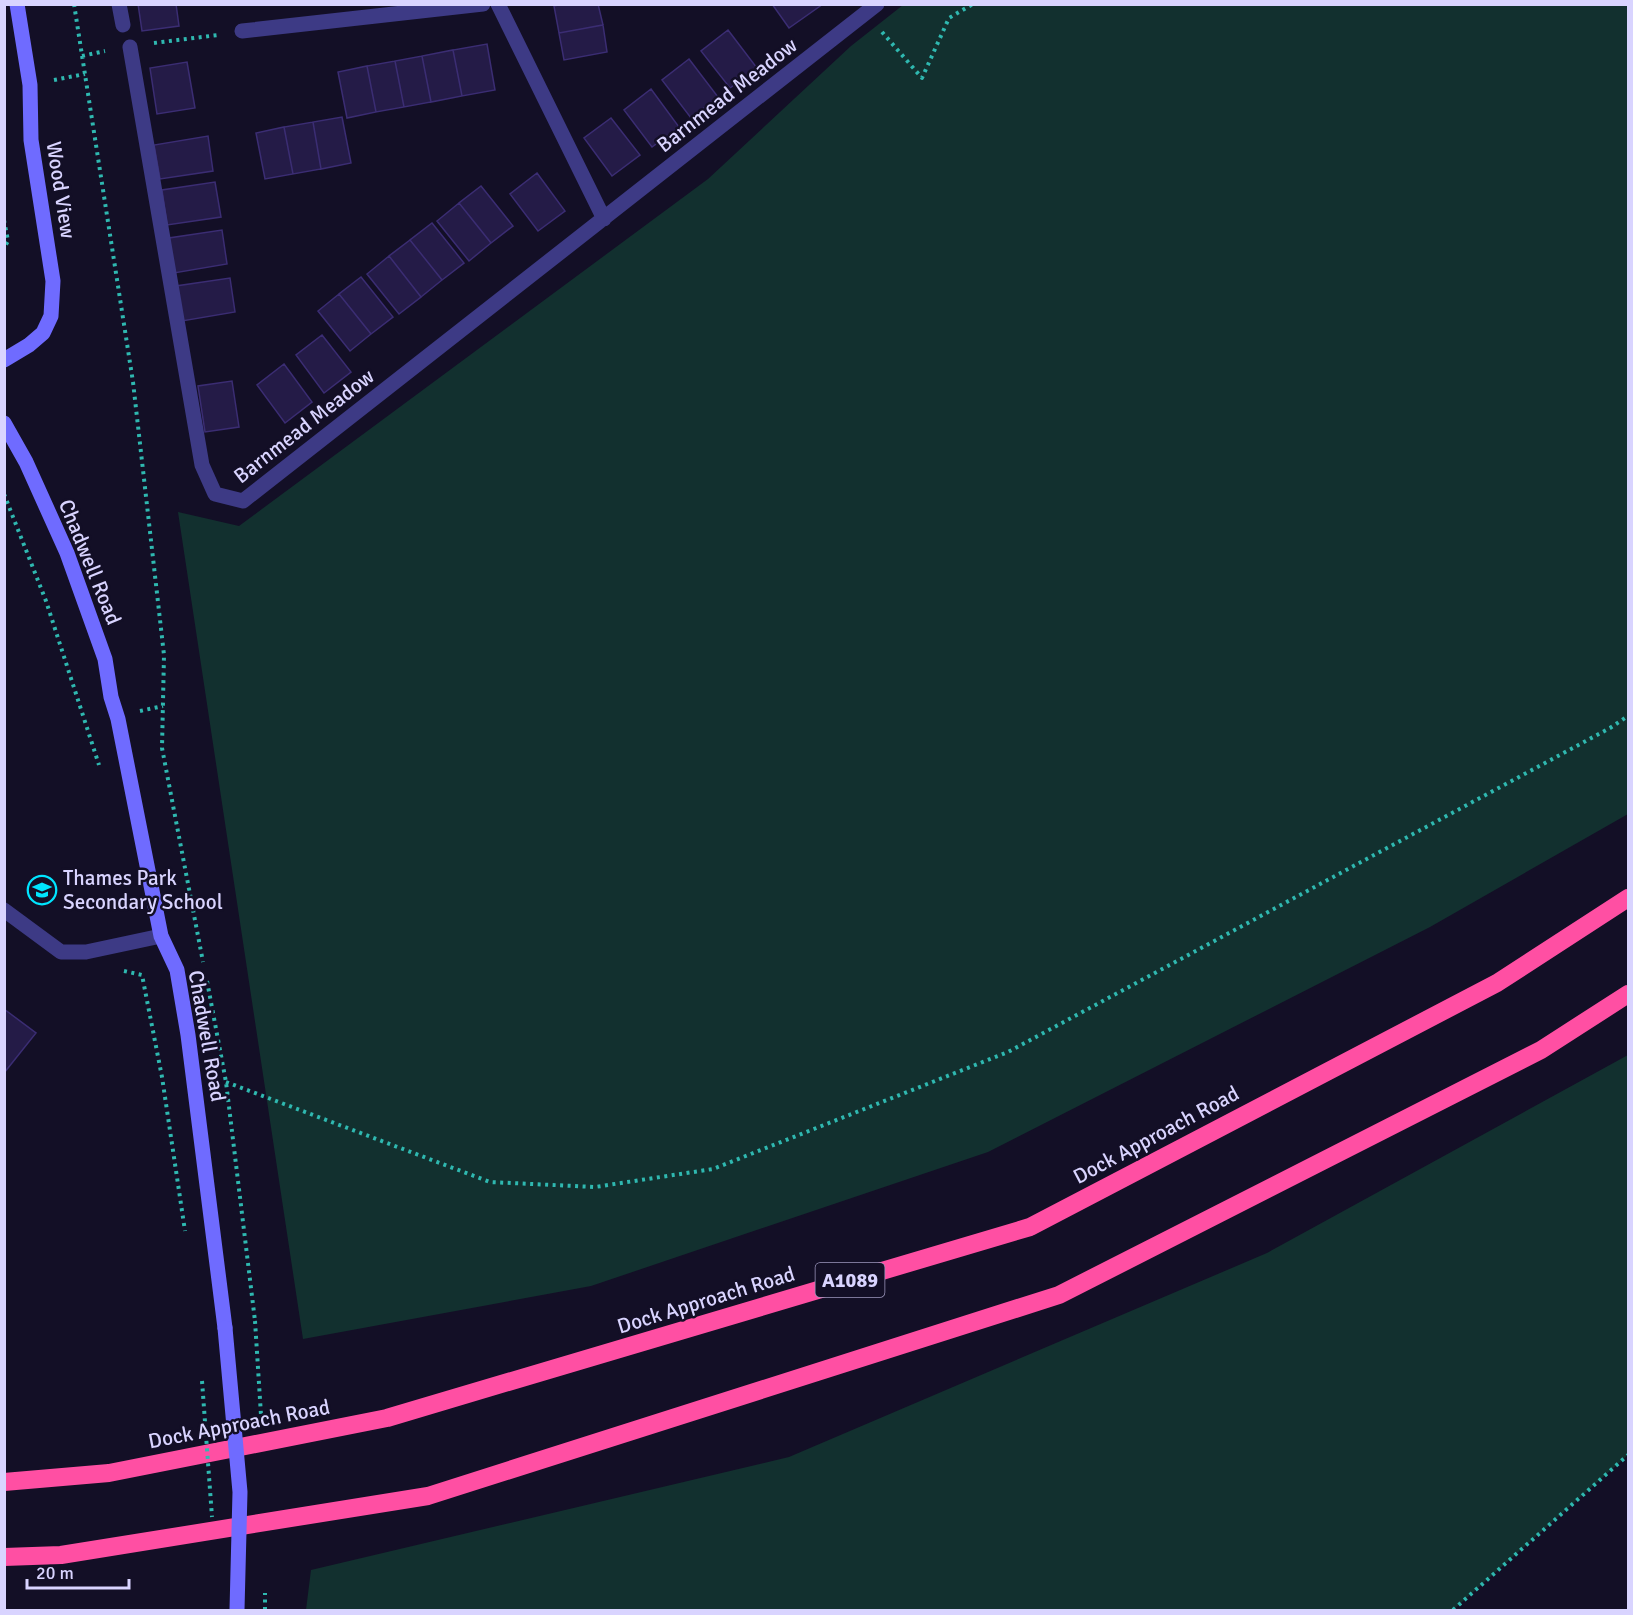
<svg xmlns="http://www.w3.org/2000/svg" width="1633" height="1615" font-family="Signika,sans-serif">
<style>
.green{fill:#12302f}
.building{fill:#241b47;stroke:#3b2d73;stroke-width:1.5}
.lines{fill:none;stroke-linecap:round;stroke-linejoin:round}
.path{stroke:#2fb8b0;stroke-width:4;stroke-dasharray:3 4.5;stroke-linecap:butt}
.lane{stroke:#3d3a85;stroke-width:15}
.street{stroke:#3d3a85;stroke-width:15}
.secondary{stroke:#6f6bff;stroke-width:15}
.highway{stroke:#ff4fa3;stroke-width:18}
.path-bridge{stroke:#2fb8b0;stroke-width:4;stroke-dasharray:3 4.5;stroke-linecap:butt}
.secondary-bridge{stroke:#6f6bff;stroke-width:15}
.labels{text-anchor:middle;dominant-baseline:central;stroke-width:5;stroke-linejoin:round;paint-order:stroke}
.shield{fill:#130f26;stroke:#9e99be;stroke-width:1.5}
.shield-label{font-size:20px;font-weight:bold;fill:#d9d4ff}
.street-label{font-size:21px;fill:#d9d4ff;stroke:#130f26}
.poi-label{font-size:21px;fill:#d9d4ff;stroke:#130f26;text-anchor:start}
</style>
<rect width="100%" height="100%" fill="#130f26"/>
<path class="green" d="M903,5h725v809l-198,113 -442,225 -397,134 -288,53 -125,-827 61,14 469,-347 143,-133z
M1628,1055v400l-175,155h-1147l5,-40 478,-113 478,-204z"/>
<path class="building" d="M138,4h38l3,22 -37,5z
M563,4h35l5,21 -44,8 -5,-27z
M772,4h51l-34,24z
M603,25l4,27 -43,8 -5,-27z
M728,30l29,38 -27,20 -29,-37z
M487,44l8,46 -33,6 -9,-46z
M453,50l9,46 -31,6 -9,-46z
M422,56l9,46 -27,5 -9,-46z
M689,59l29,38 -27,21 -29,-38z
M395,61l9,46 -28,5 -9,-46z
M187,62l8,46 -38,6 -7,-46z
M367,66l9,46 -29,6 -9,-46z
M651,89l28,38 -27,20 -28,-37z
M342,117l9,46 -30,6 -8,-47z
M611,118l29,37 -28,21 -28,-38z
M313,122l8,47 -28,5 -9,-47z
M284,127l9,47 -28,5 -9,-46z
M208,136l5,35 -53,8 -6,-34z
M537,173l28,38 -27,20 -28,-37z
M215,182l6,35 -54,8 -5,-35z
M481,186l32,40 -22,17 -32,-40z
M459,203l32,40 -22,18 -32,-40z
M432,223l32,40 -22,17 -32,-40z
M222,230l5,34 -53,9 -5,-35z
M410,240l32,40 -21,17 -32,-41z
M389,256l32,41 -22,17 -32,-40z
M361,277l32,40 -22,17 -32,-40z
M230,278l5,34 -53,9 -6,-35z
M339,294l32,40 -21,17 -32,-40z
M322,335l29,37 -27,21 -28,-38z
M284,364l28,38 -27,21 -28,-38z
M232,381l7,46 -34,5 -7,-46z
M4,1009l32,24 -32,40z"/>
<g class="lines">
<path class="path" d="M74,4l59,378 31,273 -2,93 41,214
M882,32l40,46 27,-60 24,-14
M154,43l64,-8
M82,56l23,-5
M54,80l31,-6
M4,220l4,21 -4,7
M4,494l42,107 53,164
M140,711l23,-5
M124,971l18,4 20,102 23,154
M207,981l19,101 29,239
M226,1082l264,100 105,5 118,-18 295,-117 602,-324 18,-12
M1453,1610l175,-155"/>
<path class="lane" d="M119,4l4,21
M4,910l57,42h25l75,-16"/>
<path class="street" d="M498,4l106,215
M242,31l241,-27
M130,47l72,418 13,29 28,7 634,-497"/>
<path class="secondary" d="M4,360l25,-15 14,-12 8,-17 2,-35 -22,-141 -1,-55 -13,-81
M4,423l22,39 41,91 38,106 6,38 7,22 43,217 16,34 11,65 37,293"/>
<path class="highway" d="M4,1482l105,-9 278,-55 643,-191 467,-244 131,-85
M4,1557l57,-2 367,-59 631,-201 482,-245 87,-56"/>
<path class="path-bridge" d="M255,1321l6,94
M202,1381l10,136
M265,1610v-17"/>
<path class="secondary-bridge" d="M225,1328l15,164 -3,118"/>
</g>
<defs>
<g id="school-ring" transform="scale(1.5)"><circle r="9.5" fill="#130f26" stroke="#00e5ff" stroke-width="1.5"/><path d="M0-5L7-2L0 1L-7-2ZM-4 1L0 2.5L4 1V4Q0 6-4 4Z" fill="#00e5ff"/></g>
</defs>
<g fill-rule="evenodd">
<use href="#school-ring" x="42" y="890"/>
</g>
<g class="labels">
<rect class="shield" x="815.5" y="1263" width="69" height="34" rx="4.5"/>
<g class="shield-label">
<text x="850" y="1280">A1089</text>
</g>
<g class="street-label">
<text transform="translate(727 95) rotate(-38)">Barnmead Meadow</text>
<text transform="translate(61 190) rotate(81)">Wood View</text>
<text transform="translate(304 426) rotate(-38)">Barnmead Meadow</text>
<text transform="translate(90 562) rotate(68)">Chadwell Road</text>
<text transform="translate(207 1036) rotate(80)">Chadwell Road</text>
<text transform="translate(1156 1135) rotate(-28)">Dock Approach Road</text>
<text transform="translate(706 1300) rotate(-17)">Dock Approach Road</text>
<text transform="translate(239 1424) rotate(-11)">Dock Approach Road</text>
</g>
<g class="poi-label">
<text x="63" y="878">Thames Park<tspan x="63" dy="24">Secondary School</tspan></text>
</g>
</g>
<rect width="1633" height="1615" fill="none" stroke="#d9d4ff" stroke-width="12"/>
<path d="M27 1579v9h102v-9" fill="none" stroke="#d9d4ff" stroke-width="3"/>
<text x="36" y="1579" font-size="18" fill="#d9d4ff" stroke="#130f26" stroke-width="4.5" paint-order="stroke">20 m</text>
</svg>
